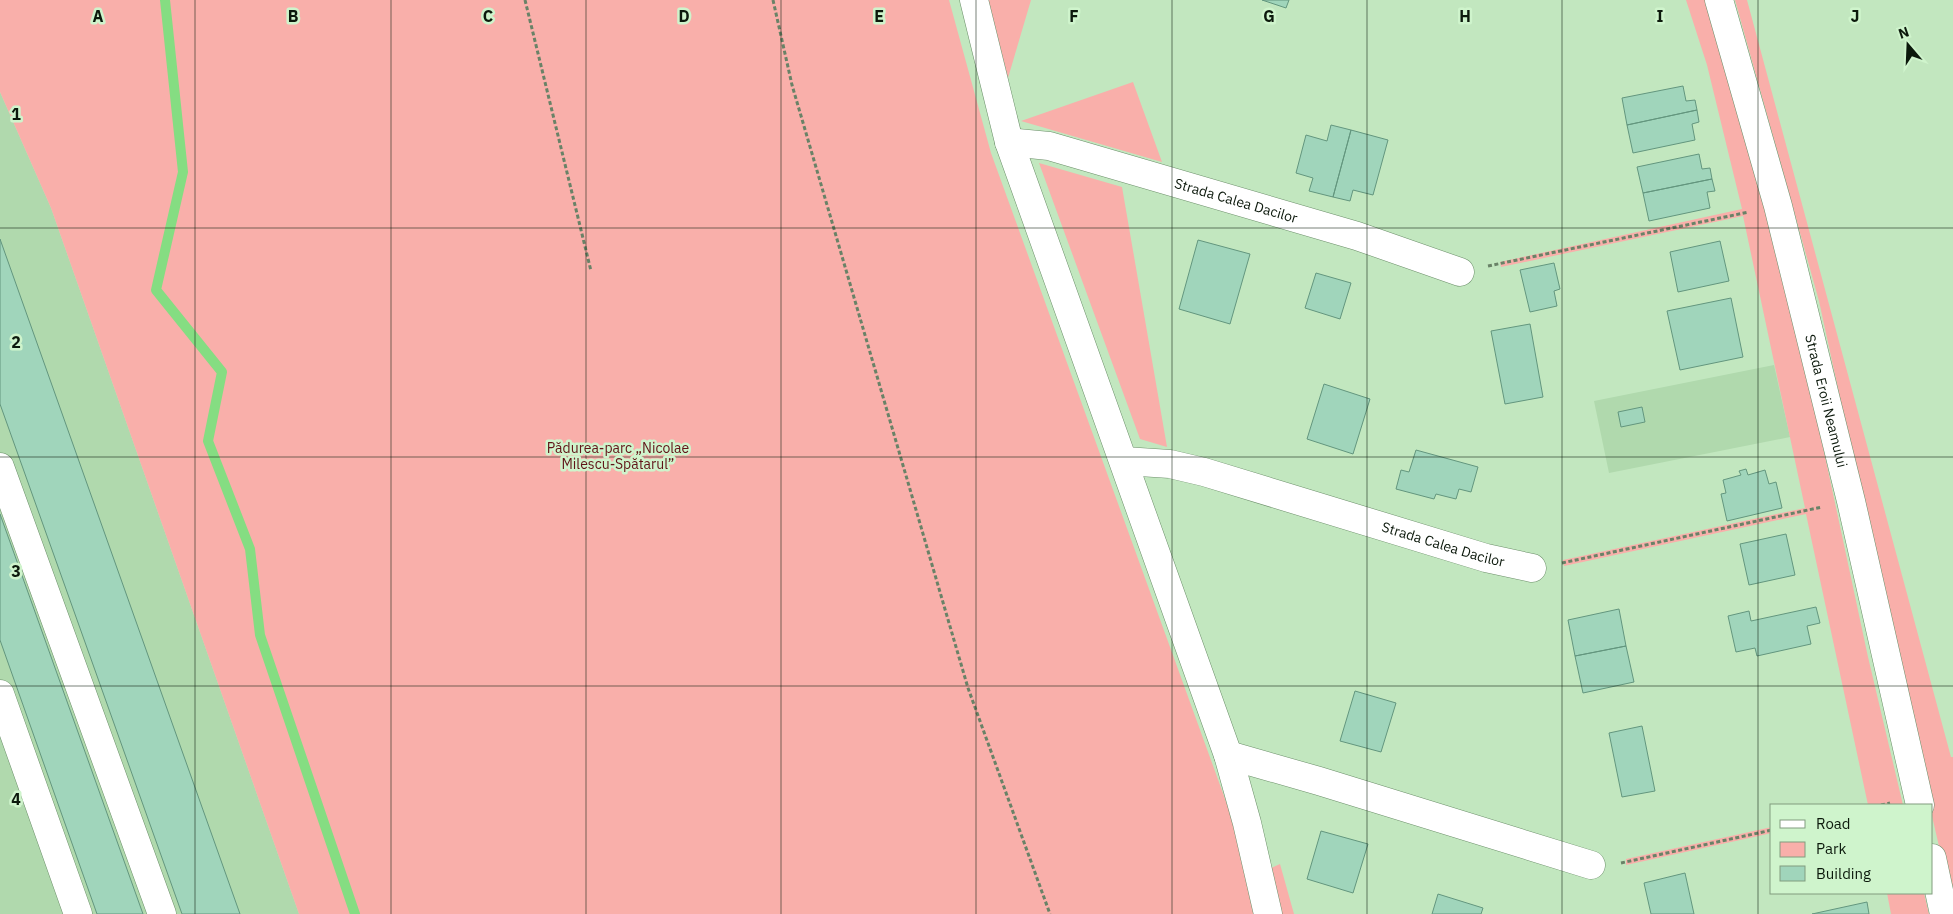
<svg xmlns="http://www.w3.org/2000/svg" width="1953" height="914" font-family="'IBM Plex Sans',sans-serif">
<style>
.built{fill:#b0d9ad}
.green{fill:#f9afaa}
.lines{fill:none;stroke-linecap:round;stroke-linejoin:round}
.stream{stroke:#85dd82;stroke-width:10}
.building{fill:#a0d5bb;stroke:#63967e}
.minor-casing{stroke:#6c8f6a;stroke-width:29}
.path{stroke:#698267;stroke-width:3;stroke-dasharray:4 2.5;stroke-linecap:butt}
.minor{stroke:#fff;stroke-width:28}
.grid{fill:none;stroke:#0c190c;stroke-width:1;stroke-opacity:0.55}
.labels{text-anchor:middle;dominant-baseline:central;stroke-width:5;stroke-linejoin:round;paint-order:stroke}
.street-label{font-size:14px;fill:#0c190c;stroke:#cff4cc}
.park-label{font-size:14px;fill:#601317;stroke:#cff4cc}
.grid-label{font-size:16px;text-anchor:middle;font-weight:bold;fill:#0c190c;stroke:#cff4cc;stroke-width:5;stroke-linejoin:round;paint-order:stroke}
</style>
<rect width="100%" height="100%" fill="#c2e7bf"/>
<path class="built" d="M0,92l51,116 248,706h-299z
M1774,365l16,72 -181,36 -15,-72z"/>
<path class="green" d="M0,0h949l42,153 254,701 13,60h-959l-248,-706 -51,-116z
M988,0h43l-23,78z
M1686,0h24l82,302 76,355 35,148h-35l-62,-291 -242,52 -1,-6 242,-52 -62,-292 -242,51 -1,-5 242,-53 -35,-144z
M1735,0h12l204,757h2v150l-21,-91v-11l-11,-34 -102,-470z
M1133,82l29,80 -141,-41z
M1039,163l83,24 45,260 -27,-8z
M1772,827v6l-146,32v-6z
M1280,864l14,50h-13l-12,-45z
M1887,893h37l5,21h-38z"/>
<g class="lines">
<path class="stream" d="M165,0l18,172 -27,118 66,82 -14,69 42,108 10,86 95,279"/>
</g>
<path class="building" d="M1262,0h27l-3,8z
M1683,86l3,15 9,-1 2,10 -70,15 -5,-27z
M1697,110l2,12 -7,2 3,16 -62,13 -6,-28z
M1331,125l20,5 -18,67 -24,-6 4,-13 -17,-5 10,-38 21,6z
M1351,130l37,10 -15,55 -20,-5 -3,11 -17,-4z
M1699,154l3,15 8,-1 2,11 -69,14 -6,-26z
M1712,179l3,12 -8,1 3,16 -61,13 -6,-28z
M0,239l240,675h-58l-182,-510z
M1198,240l52,14 -20,70 -51,-15z
M1720,241l9,40 -51,11 -8,-40z
M1554,263l6,26 -6,2 3,15 -27,6 -10,-42z
M1316,273l35,10 -11,36 -35,-11z
M1731,298l12,59 -63,13 -13,-59z
M1530,324l13,73 -38,7 -14,-73z
M1324,384l46,15 -17,55 -46,-15z
M1642,407l3,15 -24,5 -3,-15z
M1416,450l62,17 -7,25 -12,-3 -3,10 -20,-5 -2,5 -38,-10 5,-19 8,2z
M1746,469l2,6 17,-5 4,14 7,-2 6,26 -55,13 -6,-27 5,-1 -3,-13 18,-5 -2,-4z
M0,514l143,400h-46l-97,-274z
M1786,534l9,41 -46,10 -9,-41z
M1816,607l4,16 -13,3 4,18 -54,12 -2,-8 -19,4 -8,-36 21,-5 2,10z
M1619,609l7,37 -51,10 -7,-36z
M1626,646l8,36 -51,11 -8,-37z
M1355,691l41,12 -15,49 -41,-11z
M1642,726l13,65 -33,6 -13,-64z
M1321,831l47,13 -15,49 -46,-14z
M1685,873l9,41h-43l-7,-31z
M1438,894l45,14 -2,6h-49z
M1867,902l2,12h-57z"/>
<g class="lines">
<g class="minor-casing">
<g id="minor">
<path d="M974,0l35,142 219,613 19,68 21,91"/>
<path id="s1" d="M1719,0l59,206 73,295 69,304"/>
<path id="s2" d="M1009,142l40,4 308,90 103,36"/>
<path id="s3" d="M1124,461l46,3 34,8 282,86 46,10"/>
<path d="M0,467l162,447"/>
<path d="M0,694l78,220"/>
<path d="M1228,755l91,26 272,84"/>
<path d="M1932,858l12,56"/>
</g>
</g>
<path class="path" d="M525,0l66,271
M773,0l19,85 176,603 82,226
M1488,266l261,-54
M1562,563l260,-56
M1881,805l9,-2
M1621,863l151,-33"/>
<use href="#minor" class="minor"/>
</g>
<path class="grid" d="M195,0v914M391,0v914M586,0v914M781,0v914M976,0v914M1172,0v914M1367,0v914M1562,0v914M1758,0v914M0,228h1953M0,457h1953M0,686h1953"/>
<g class="labels">
<g class="street-label">
<text stroke="none"><textPath href="#s2" startOffset="235">Strada Calea Dacilor</textPath></text>
<text stroke="none"><textPath href="#s1" startOffset="415">Strada Eroii Neamului</textPath></text>
<text stroke="none"><textPath href="#s3" startOffset="331">Strada Calea Dacilor</textPath></text>
</g>
<g class="park-label">
<text x="618" y="448">Pădurea-parc „Nicolae<tspan x="618" dy="16">Milescu-Spătarul”</tspan></text>
</g>
</g>
<g class="grid-label">
<text x="98" y="22">A</text>
<text x="293" y="22">B</text>
<text x="488" y="22">C</text>
<text x="684" y="22">D</text>
<text x="879" y="22">E</text>
<text x="1074" y="22">F</text>
<text x="1269" y="22">G</text>
<text x="1465" y="22">H</text>
<text x="1660" y="22">I</text>
<text x="1855" y="22">J</text>
<text x="16" y="120">1</text>
<text x="16" y="348">2</text>
<text x="16" y="577">3</text>
<text x="16" y="805">4</text>
</g>
<rect x="1770" y="804" width="162" height="90" fill="#cff4cc" stroke="#819c7f"/>
<rect x="1780" y="820" width="25" height="8" fill="#ffffff" stroke="#819c7f"/>
<text x="1816" y="829" font-size="15" fill="#0c190c">Road</text>
<rect x="1780" y="842" width="25" height="15" fill="#f9afaa" stroke="#819c7f"/>
<text x="1816" y="854" font-size="15" fill="#0c190c">Park</text>
<rect x="1780" y="866" width="25" height="15" fill="#a0d5bb" stroke="#819c7f"/>
<text x="1816" y="879" font-size="15" fill="#0c190c">Building</text>
<g transform="translate(1908 45) rotate(341)" stroke="#cff4cc" stroke-width="4" paint-order="stroke">
<path d="M0-4L9 19L0 12L-9 19Z" fill="#0c190c"/>
<text y="-8" font-size="14" font-weight="bold" text-anchor="middle" fill="#0c190c">N</text>
</g>
</svg>
